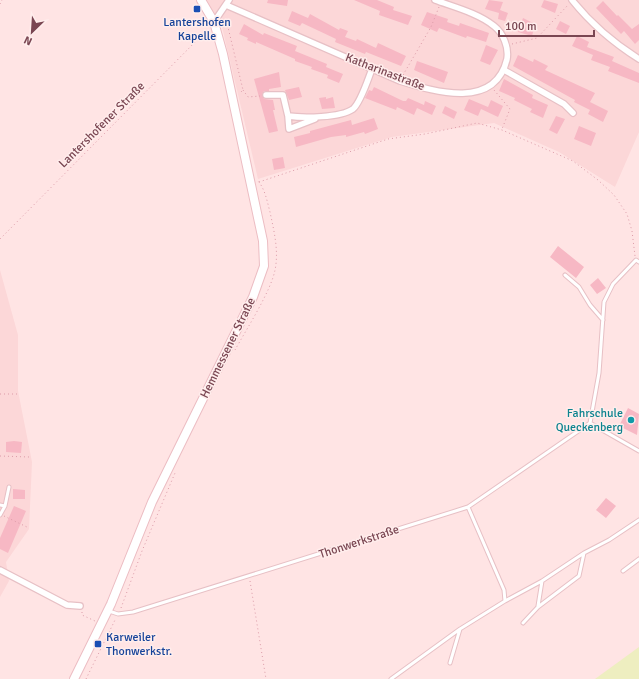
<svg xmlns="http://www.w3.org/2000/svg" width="639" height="679" font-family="Signika,sans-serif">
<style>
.residential{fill:#fcd7d8}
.green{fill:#eeeec0}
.building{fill:#f7b8c4}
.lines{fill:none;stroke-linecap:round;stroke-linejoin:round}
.service-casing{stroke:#e7c0c5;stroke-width:5}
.minor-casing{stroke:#e7c0c5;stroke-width:8}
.secondary-casing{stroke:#ecbdc3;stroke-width:10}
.path{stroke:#dc9ba8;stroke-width:1;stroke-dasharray:1 3;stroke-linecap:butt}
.service{stroke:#fff;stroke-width:3}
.minor{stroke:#fff;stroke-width:5.5}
.secondary{stroke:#fff;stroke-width:8}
.transit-dot{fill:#1a4fb4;stroke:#ffedec;stroke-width:1.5}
.culture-dot{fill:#0f9aa8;stroke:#ffedec;stroke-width:1.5}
.labels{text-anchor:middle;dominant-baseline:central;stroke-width:3;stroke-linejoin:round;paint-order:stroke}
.transit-label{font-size:12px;fill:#164399;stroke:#ffedec}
.street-label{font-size:12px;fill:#7a4652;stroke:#ffedec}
.culture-label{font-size:12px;fill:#0d838f;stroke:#ffedec;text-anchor:end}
</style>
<rect width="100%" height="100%" fill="#ffe4e4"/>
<path class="residential" d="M206,0h433v132l-24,55 -56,-35 -65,-29 -102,14 -134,42 -36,-152z
M0,270l18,65v56l14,71 -3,67 -23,33 3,19 -9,16z"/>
<path class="green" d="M639,647v32h-44z"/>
<path class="building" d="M268,0h20l-1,6 -20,-3z
M354,0h23l17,7 -1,3 19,6 -4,9 -29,-10 1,-4z
M489,0l14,2 -3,8 8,3 -3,8 -7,-2 1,-6 -14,-4z
M544,0l14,4 -3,9 -14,-6z
M603,1l14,15 1,-1 14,14 7,-5v16l-4,4 -11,-13 -3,3 -25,-26z
M292,11l16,7 2,-4 29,16 1,-2 8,3 -3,6 11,4 1,-2 19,9 2,-5 28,13 -5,10 -35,-14 -1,2 -30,-12 1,-3 -19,-9 -15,-7 -2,3 -12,-5z
M427,12l21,7 -1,3 12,4 1,-3 29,10 -3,9 -19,-6 -1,2 -27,-10 -2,4 -16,-7z
M523,18l12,6 -3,12 -14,-4z
M560,21l10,5 -4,8 -10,-5z
M244,24l19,11 1,-2 33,13 -2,5 32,13 -1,3 17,7 -4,9 -12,-5 1,-3 -17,-6 1,-2 -17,-6v-2l-39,-17v2l-9,-4 1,-2 -9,-4z
M577,36l12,6 -2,5 27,10 -2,4 27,12v10l-31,-12 2,-4 -19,-7 2,-5 -21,-9z
M486,45l12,5 -8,15 -10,-4z
M518,55l15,7 1,-3 14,7 -3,4 50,23 -5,9 18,9 -5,11 -15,-8 2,-4 -16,-8 1,-2 -62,-34z
M417,61l31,11 -4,11 -30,-13z
M279,72l2,15 -12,2v2h-5l-2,4 2,4 9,1 2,10h-2l5,21 -9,2 -15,-54z
M504,79l29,16 -1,3 16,7 -5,13 -13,-6 2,-3 -18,-9 1,-2 -16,-7z
M299,87l3,10 -13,3 -4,-10z
M374,87l29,14h3l2,-3 16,7 1,-4 11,5 -4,9 -15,-7 -3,7 -17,-8 -1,3 -31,-12 4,-8 3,1z
M326,97v2l7,-2 2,11 -13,1 -3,-11z
M469,99l19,8 3,-7 12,6 -5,11 -17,-8 -3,7 -14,-6z
M445,106l12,6 -3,7 -12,-6z
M556,116l9,3 -8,15 -8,-4z
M374,118l4,11 -13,5 -1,-2 -18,5v-2l-15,2 -35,10 -2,-10 16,-4v-2l41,-11 1,5z
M579,126l17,7 -5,13 -17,-7z
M283,157l2,11 -11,2 -2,-11z
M558,246l26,21 -8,11 -26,-21z
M598,278l8,10 -9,6 -7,-9z
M628,408l11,6 -2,21 -18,-9z
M14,441l8,1 -1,11 -15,-1v-10z
M13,489l12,1v9h-12z
M606,498l10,8 -10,12 -10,-8z
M14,506l12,5 -18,42 -8,-4v-11z"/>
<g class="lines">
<g class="service-casing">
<path id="service" d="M565,275l14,12 11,18 13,15
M590,423l49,28
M0,505l5,1 -5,9
M5,506l4,-19
M623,571l16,-12
M505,601l37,-20
M538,606l4,-25 42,-28
M109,611l9,3 15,-2 335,-105 122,-84 9,-50 5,-71 9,-18 23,-24 3,2
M523,623l15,-16 41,-31 5,-23 25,-13 30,-20
M450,663l10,-34
M391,679l69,-50 45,-28 -1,-11 -36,-83"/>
</g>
<g class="minor-casing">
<path id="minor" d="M572,0c20,25 40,42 67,59
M226,5l174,76c36,11 95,29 107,-22 2,-12 -4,-26 -13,-33 -16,-13 -40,-19 -59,-26
M214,22l15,-22
M504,70l60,34 9,9
M266,95h17l5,21c15,2 52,2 65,-7 8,-7 15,-30 19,-40
M288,116l1,13 26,-10
M0,570l67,35 13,1"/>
</g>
<g class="secondary-casing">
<path id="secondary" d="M74,679l37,-75 41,-102 101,-205 11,-31 -1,-25 -40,-187 -9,-32 -13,-22"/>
</g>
<path class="path" d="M0,4l2,-4
M223,19l4,4 16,67 -3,3
M512,44l25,-6 31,-33
M403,75l28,-48 8,-20
M243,90l5,7 12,-1
M494,90l16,19 -8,20
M259,182l129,-43 37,-5 52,-11 25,7 71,31 25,19 16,15 13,19 5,17 3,25
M0,239l208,-210
M235,350c11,-20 36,-59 40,-80 4,-19 -1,-39 -5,-58 -3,-11 -5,-23 -12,-31
M0,394h18
M0,456l29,1
M4,516l25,12
M250,581l16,98
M121,608l21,-57 33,-78
M82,612v3l13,6
M86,679l30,-61"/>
<use href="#service" class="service"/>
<use href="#minor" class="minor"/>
<use href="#secondary" class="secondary"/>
</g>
<g class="transit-dot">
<rect x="193" y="5" width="8" height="8" rx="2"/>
<rect x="94" y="640" width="8" height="8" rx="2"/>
</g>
<circle class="culture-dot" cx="631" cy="420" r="4"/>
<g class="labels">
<g class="transit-label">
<text x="197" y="22">Lantershofen<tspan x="197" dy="14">Kapelle</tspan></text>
<text x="106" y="637" text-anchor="start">Karweiler<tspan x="106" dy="14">Thonwerkstr.</tspan></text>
</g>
<g class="street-label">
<text transform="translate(385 72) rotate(21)">Katharinastraße</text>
<text transform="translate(102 125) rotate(-45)">Lantershofener Straße</text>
<text transform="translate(228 348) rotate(-64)">Hemmessener Straße</text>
<text transform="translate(359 542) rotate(-18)">Thonwerkstraße</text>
</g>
<g class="culture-label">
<text x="623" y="413">Fahrschule<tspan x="623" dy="14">Queckenberg</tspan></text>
</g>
</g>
<g transform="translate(32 32) rotate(205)" stroke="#ffedec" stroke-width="3" paint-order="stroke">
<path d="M0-3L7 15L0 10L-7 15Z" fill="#7a4652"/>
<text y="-6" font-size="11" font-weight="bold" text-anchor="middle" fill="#7a4652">N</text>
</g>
<path d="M499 30v6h95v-6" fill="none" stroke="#7a4652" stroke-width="2"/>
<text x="505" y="30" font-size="12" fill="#7a4652" stroke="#ffedec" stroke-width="3" paint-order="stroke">100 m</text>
</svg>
